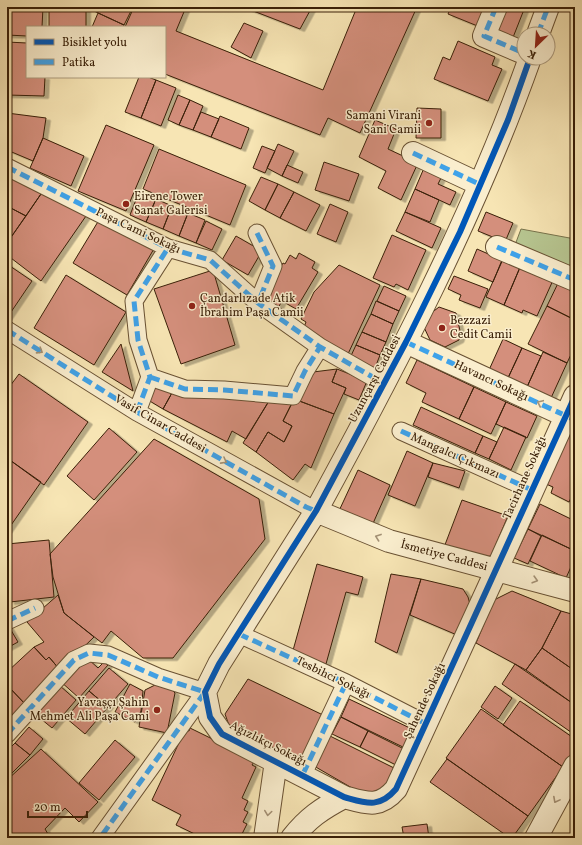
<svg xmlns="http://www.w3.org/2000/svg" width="582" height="845" font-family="Vollkorn,serif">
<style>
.green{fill:#b7c691;stroke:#78734c}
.building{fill:#d48f7b;stroke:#3a2008;filter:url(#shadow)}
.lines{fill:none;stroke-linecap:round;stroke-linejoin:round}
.pedestrian-casing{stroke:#695133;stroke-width:19}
.minor-casing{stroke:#695133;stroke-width:24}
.tertiary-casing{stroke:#695133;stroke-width:24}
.pedestrian{stroke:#faeece;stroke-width:17}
.minor{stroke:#faeece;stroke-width:22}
.tertiary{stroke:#faeece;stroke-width:22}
.quiet{stroke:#3fa2e9;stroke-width:5;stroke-dasharray:10 5;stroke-linecap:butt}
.cycleway-casing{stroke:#faeece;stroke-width:8}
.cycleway{stroke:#0057b8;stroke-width:6}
.oneway{stroke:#a49175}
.poi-dot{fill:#8f2418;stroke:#faeece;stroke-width:1.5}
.labels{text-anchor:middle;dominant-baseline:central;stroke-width:3;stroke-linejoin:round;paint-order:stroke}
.poi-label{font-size:12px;fill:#3a2008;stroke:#faeece;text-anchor:start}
.street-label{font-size:12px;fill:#3a2008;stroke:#faeece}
</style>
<defs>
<filter id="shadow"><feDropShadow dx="4.5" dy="2.5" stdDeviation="0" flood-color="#0004"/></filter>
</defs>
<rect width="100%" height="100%" fill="#f7e5b4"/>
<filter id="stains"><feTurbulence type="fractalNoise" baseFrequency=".005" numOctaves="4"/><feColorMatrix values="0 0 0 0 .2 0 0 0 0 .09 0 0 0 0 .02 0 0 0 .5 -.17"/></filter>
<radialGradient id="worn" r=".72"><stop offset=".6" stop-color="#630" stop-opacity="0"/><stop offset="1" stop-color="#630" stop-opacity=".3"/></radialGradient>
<path class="green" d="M521,229l54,10v33l-60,-27z"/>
<path class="building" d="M7,7h36l-1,20h-15v9l-20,-1z
M49,7h37v20h-37z
M96,7h26l9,4 -7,14 -30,-14z
M134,7h52l-10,24 147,59 34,-83h60l-57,126 -32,-15 -8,17 -155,-61v-47h-40z
M243,7h69l-12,22z
M451,7h37l-8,20 -32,-13z
M499,7h26l-13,33 -23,-9z
M98,13l26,12 -1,2h-31z
M244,23l19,8 -12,27 -20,-11z
M458,41l37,16 -3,8 10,4 -14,32 -54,-22 9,-22 7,3z
M7,42l20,1v34h18l-1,19 -37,-1z
M139,77h9l8,3 -15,38 -16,-6z
M156,80l20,8 -15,38 -20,-8z
M178,95l12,5 -11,25 -11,-5z
M190,100l13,6 -10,24 -14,-5z
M417,108l24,1v29h-25z
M201,112l18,7 -8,18 -18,-7z
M7,113l39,5 -3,20 -10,23 -26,-11z
M220,116l29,12 -8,21 -30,-12z
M375,120l21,9 -8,20 30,14 -17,37 -23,-12 8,-17 -27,-14z
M106,125l48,20 -28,66 -48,-20z
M43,138l41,18 -13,30 -41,-18z
M278,144l16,7 -12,25 -15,-8z
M262,146l13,5 -10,22 -12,-5z
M159,149l87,36 -16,40 -87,-36z
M324,162l35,12 -10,27 -34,-11z
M287,165l16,7 -5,11 -16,-7z
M424,168l18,8 -4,8 18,8 -6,13 -35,-16z
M7,171l36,20 -17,25 -19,-10z
M261,177l17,7 -13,26 -16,-9z
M278,184l16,8 -14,26 -15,-8z
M415,189l24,11 -9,22 -25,-10z
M43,191l43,25 -45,65 -34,-26v-12z
M139,192l17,7 -10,23 -16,-7z
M294,192l26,13 -14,26 -26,-13z
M156,199l16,7 -9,23 -17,-7z
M330,204l18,8 -12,30 -19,-8z
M7,206l19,10 -19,27z
M172,206l16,7 -9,23 -16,-7z
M405,212l36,16 -9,20 -36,-17z
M486,212l27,11 -8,19 -27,-11z
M188,213l17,7 -9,23 -17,-7z
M102,215l53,32 -28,48 -54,-32z
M206,221l16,8 -10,21 -16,-7z
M392,235l34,15 -18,40 -12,-6 -2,3 -21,-9z
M236,236l26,15 -14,24 -26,-15z
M477,249l25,11 -9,22 -25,-11z
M299,253l16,9 -3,6 6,4 -22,37 -14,-8 -4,7 -16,-9 21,-36 2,1 5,-9 6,4z
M504,257l17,8 -17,40 -18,-8z
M7,264l25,17 -25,37z
M339,265l41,20 -32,69 -46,-22 4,-10 -5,-3 13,-27z
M521,265l33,13 -17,38 -14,-6 -1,3 -18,-8z
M213,270l22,75 -54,19 -27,-75z
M66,275l60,37 -32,53 -60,-37z
M454,276l34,13 -8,19 -21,-8 2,-5 -13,-6z
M560,279l15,7v34l-28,-14z
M384,286l22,10 -7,15 -22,-10z
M376,301l23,10 -6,13 -22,-10z
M547,306l28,14v26l-8,17 -39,-19z
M439,307l17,6 5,22 -2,5 -14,7 -15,-7 -9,-19z
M371,314l22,10 -7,18 -24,-10z
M362,332l24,10 -6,13 -24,-10z
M503,339l19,9 -14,30 -19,-8z
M121,344l12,47 -31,-19z
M356,345l24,10 -5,13 -25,-10z
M522,348l19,8 -14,31 -19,-9z
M543,352l24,11 -16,35 -24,-11z
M417,360l57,27 -15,32 -37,-17 4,-9 -20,-10z
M337,369l30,12 -8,19 -15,-6 2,-6 -14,-6z
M337,369l-5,13 14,6 -12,26 -40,-15 11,-26z
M19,374l69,48 -44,63 -37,-27v-68z
M156,383l17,8 -10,18 -15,-9z
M474,387l32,15 -15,32 -32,-15z
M173,391l99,5 -26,43 -14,-8 -5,11 -64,-33z
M272,396l22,3 -11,22 9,5 -8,16 -16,-10 -12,20 -13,-9z
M294,399l40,15 -23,54 -6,-4 -12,16 -37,-28 12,-20 16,10 8,-16 -9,-5z
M506,402l31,14 -10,22 -31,-14z
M421,407l62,29 -8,17 -62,-28z
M504,427l22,10 -15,33 -22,-11z
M109,428l28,24 -43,48 -27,-24z
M570,432l5,3v55l-6,12 -18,-9 2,-6 -7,-3z
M483,436l14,6 -8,17 -14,-6z
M154,439l105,60 6,40 -92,119h-30l-32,-27 -9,12 -38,-30 -11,-36 -3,-23z
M407,451l26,12 -18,43 -27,-11z
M7,458l34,24 -34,49z
M433,463l32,8 -6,17 -31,-11z
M358,470l32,15 -19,43 -33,-15z
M462,500l46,16 -17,40 -18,3 -30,-9z
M540,504l35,17v30l-47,-22z
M528,529l13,7 -13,28 -14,-6z
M542,535l33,16v7l-9,20 -36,-17z
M49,540l5,57 -44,5 -3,-58z
M317,564l46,13 -5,18 -12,-3 -20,72 -34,-10z
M391,574l30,5 -24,74 -22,-11z
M421,579l42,10 5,8 3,11 -14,27 -47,-20z
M512,591l49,20 -19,37 -16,22 -50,-27 18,-43z
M58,595l6,18 30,24 -34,33 -11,-13 -3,3 -12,-13 10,-5 -17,-20z
M561,611l14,4v56l-33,-23z
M8,625l10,17 -11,6v-22z
M34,647l12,13 3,-3 11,13 -36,33 -17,-18v-13z
M542,648l33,23v34l-49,-35z
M87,658l11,10 6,-6 4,3 -29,33 -19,-17z
M515,664l60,41v30l-73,-51z
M109,668l19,16 -20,23 -19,-16z
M248,679l77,37 -24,48 -70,-33 -6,-17z
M163,681l12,12 -8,40 -28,-6 6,-37z
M130,684l13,7 -2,20 -6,11 -20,-10z
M7,685l21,22 -21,19z
M59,685l17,15 -24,28 -17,-14z
M495,686l17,12 -14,21 -17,-12z
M89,691l19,16 -23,27 -19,-16z
M349,699l65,31 -9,18 -64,-31z
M520,701l55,38v10l-12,18 -60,-42z
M481,709l82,58 -35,49 -82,-58z
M341,717l27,14 -8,16 -28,-13z
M29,727l14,12 -13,16 -15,-12z
M190,728l65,32 -3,5 4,2 -14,31 6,3 -4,9 4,2 -5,10 4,2 -7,14h-37l-27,-13 5,-10 -29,-15 33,-70 4,1z
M368,731l36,18 -8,16 -36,-18z
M330,736l64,32 -11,24 -12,7 -57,-33z
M115,740l20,17 -36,43 -20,-17z
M15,743l15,12 -23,23v-27z
M41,749l57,53 -19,20 -14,-14 -20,21 3,5 -3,4h-23l-5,-3 -10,3v-58z
M447,759l81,57 -16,22h-2l-80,-56z
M427,824l2,14h-25l-2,-11z
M575,826v12h-6z"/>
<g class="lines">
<g class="pedestrian-casing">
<path id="pedestrian" d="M7,167l161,81 42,12 48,43 62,44 65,37
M257,233l16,33 -15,37
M7,330l130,82 179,99
M150,377l35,12 39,1 69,6 12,-25 15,-24
M137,412l13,-35 -12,-37 -4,-39 34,-53
M401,431l131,59
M7,621l28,-13
M239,634l107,49 80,41
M7,734l67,-74 15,-7 19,2 50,22 47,15 -105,146
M303,774l43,-91"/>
</g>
<g class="minor-casing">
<path id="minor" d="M496,7l-12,29 40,17
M538,34l10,-27
M413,153l66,31
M497,247l78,33
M406,342l169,78
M316,511c80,-147 158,-295 214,-453
M497,569l78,-173
M536,838l39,-72"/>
</g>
<g class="tertiary-casing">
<path id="tertiary" d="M497,569l-101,220c-17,20 -30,14 -52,8l-122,-63 -12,-17 -5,-25 14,-28 97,-153 73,30 186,50
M265,838l11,-77
M292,838c16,-20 29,-29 52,-41"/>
</g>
<use href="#pedestrian" class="pedestrian"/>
<use href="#minor" class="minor"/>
<use href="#tertiary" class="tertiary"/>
<path class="quiet" d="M496,7l-12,29 40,17
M538,34l10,-27
M413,153l66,31
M7,167l161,81 42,12 48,43 62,44 65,37
M257,233l16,33 -15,37
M497,247l78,33
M7,330l130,82 169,95 10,4 1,-1
M406,342l169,78
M150,377l35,12 39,1 69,6 12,-25 15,-24
M137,412l13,-35 -12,-37 -4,-39 34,-53
M401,431l131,59
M7,621l28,-13
M239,634l107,49 80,41
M7,734l67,-74 15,-7 19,2 50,22 47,15 -105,146
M303,774l43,-91"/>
<g class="cycleway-casing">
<path id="cycleway" d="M530,58l-22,62 -48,112 -54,110 -90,169 -97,153 -14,28 5,25 12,17 122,63c22,6 35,12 52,-8l179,-393"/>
</g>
<use href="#cycleway" class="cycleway"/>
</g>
<defs><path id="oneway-chevron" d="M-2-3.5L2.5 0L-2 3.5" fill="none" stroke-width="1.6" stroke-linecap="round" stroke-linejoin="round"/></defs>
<g class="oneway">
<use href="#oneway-chevron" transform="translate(40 351) rotate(32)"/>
<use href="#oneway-chevron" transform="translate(540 403) rotate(-155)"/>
<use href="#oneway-chevron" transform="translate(224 461) rotate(29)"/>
<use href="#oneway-chevron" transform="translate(378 537) rotate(-160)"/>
<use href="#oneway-chevron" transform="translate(535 580) rotate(16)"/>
<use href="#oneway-chevron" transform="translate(556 800) rotate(118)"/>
<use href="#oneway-chevron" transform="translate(268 813) rotate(98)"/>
</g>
<g class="poi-dot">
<circle cx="429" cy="123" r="4"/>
<circle cx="126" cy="204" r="4"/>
<circle cx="192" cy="306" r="4"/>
<circle cx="442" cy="328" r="4"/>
<circle cx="157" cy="710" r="4"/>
</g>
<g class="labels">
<g class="poi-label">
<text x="421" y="116" text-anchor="end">Samani Virani<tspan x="421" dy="14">Sani Camii</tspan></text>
<text x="134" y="197">Eirene Tower<tspan x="134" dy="14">Sanat Galerisi</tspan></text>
<text x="200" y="299">Çandarlızade Atik<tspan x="200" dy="14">İbrahim Paşa Camii</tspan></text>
<text x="450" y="321">Bezzazi<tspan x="450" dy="14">Cedit Camii</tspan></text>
<text x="149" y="703" text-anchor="end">Yavaşçı Şahin<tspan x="149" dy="14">Mehmet Ali Paşa Cami</tspan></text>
</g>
<g class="street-label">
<text transform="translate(138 231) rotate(25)">Paşa Cami Sokağı</text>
<text transform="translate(375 379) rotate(-62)">Uzunçarşı Caddesi</text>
<text transform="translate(491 381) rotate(25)">Havancı Sokağı</text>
<text transform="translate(160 424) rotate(30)">Vasif Cinar Caddesi</text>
<text transform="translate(455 456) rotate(24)">Mangalcı Çıkmazı</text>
<text transform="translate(525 478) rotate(-66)">Tacirhane Sokağı</text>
<text transform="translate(444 556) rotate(15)">İsmetiye Caddesi</text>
<text transform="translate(333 678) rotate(26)">Tesbihci Sokağı</text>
<text transform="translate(425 701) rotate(-65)">Şahende Sokağı</text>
<text transform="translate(268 744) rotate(27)">Ağızlıkçı Sokağı</text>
</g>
</g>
<rect width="582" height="845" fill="none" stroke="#f7e5b4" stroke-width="24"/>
<rect x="8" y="8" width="566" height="829" fill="none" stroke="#3a2008" stroke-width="2"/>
<rect x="12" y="12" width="558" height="821" fill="none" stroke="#3a2008"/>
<rect x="26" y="26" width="140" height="52" fill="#faeece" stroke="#ad9c7f"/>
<rect x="34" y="39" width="20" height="6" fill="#0057b8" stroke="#ad9c7f"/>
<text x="62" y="46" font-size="12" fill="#3a2008">Bisiklet yolu</text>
<rect x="34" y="59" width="20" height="6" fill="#3fa2e9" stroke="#ad9c7f"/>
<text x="62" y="66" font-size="12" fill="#3a2008">Patika</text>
<g transform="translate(536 46) rotate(205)"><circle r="19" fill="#faeece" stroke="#ad9c7f"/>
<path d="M0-3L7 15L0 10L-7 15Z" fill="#8f2418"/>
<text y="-6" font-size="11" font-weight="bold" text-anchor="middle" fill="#3a2008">K</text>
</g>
<path d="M28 811v6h59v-6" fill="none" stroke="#3a2008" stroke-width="2"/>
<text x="34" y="811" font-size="12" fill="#3a2008" stroke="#faeece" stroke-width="3" paint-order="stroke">20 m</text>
<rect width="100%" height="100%" filter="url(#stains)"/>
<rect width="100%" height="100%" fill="url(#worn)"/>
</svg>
